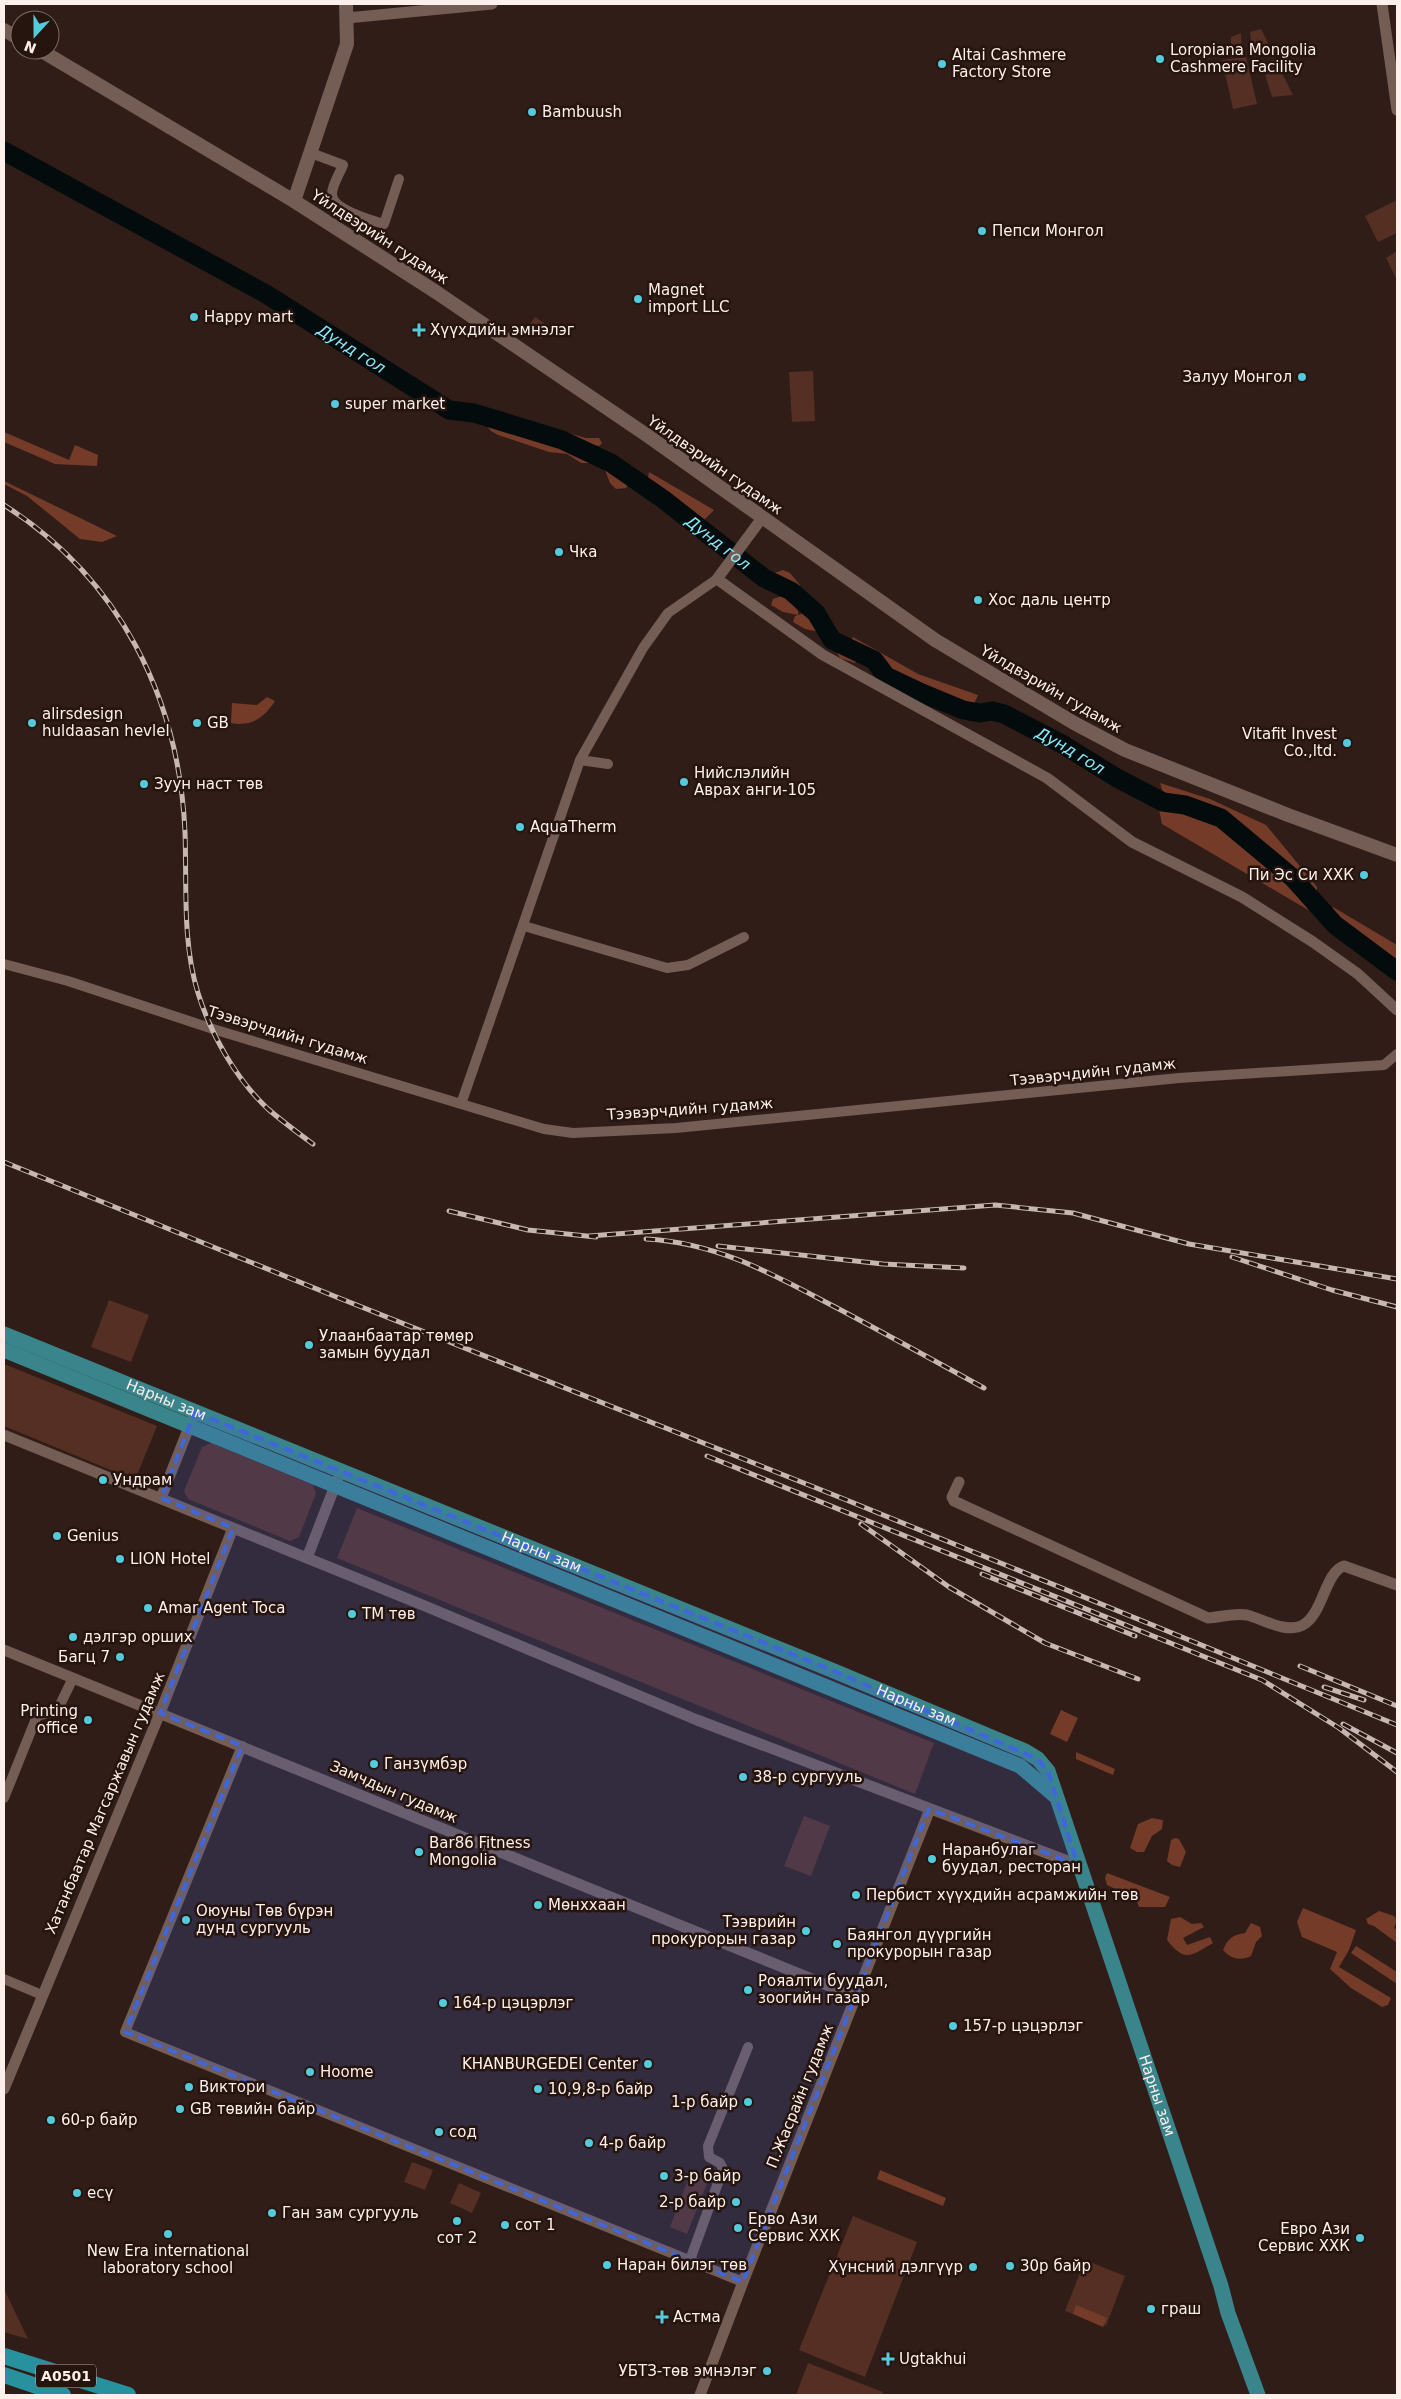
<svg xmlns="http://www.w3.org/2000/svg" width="1401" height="2399" font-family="'DejaVu Sans',sans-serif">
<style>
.green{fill:#552f24}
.forest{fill:#753b29}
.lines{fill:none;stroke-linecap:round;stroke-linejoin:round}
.river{stroke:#030b0d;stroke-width:19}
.minor{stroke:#735d55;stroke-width:10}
.tertiary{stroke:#735d55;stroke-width:11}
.secondary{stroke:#735d55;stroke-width:14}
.primary{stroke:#3a858c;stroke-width:15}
.trunk{stroke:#27929e;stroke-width:16}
.rail-casing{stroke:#c6b7b2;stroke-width:5}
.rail{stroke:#26140e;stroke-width:3;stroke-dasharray:9;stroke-linecap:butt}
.marked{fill:#3f66db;fill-opacity:0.2;stroke:#3f66db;stroke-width:4;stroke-dasharray:10 6;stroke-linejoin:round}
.poi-dot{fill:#54cadd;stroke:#26140e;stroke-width:2}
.labels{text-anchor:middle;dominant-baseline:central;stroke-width:5;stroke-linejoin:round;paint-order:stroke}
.shield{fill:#26140e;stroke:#bcada8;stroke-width:1}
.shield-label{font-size:14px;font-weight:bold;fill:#fdefea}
.poi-label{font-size:15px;fill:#fdefea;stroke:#26140e;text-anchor:start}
.street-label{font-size:15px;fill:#fdefea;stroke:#26140e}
.water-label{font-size:16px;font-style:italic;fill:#8aeafa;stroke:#26140e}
</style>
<rect width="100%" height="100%" fill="#301d17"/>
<path class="green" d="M1261,29l10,20 -19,2 -2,-19z
M1241,33l1,21 -11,4v-21z
M1246,57l11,47 -24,5 -11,-49z
M1275,59l18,36 -21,2 -10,-32z
M1397,200v33l-19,9 -13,-26z
M1397,251v29l-11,-22z
M535,317l15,10 -9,12 -15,-10z
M813,371l2,50 -23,1 -3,-50z
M109,1300l40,15 -18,47 -40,-15z
M4,1364l153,62 -22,54 -131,-54z
M211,1443l102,42 3,8 -17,44 -9,4 -102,-42 -4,-8 18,-44z
M357,1508l577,235 -19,51 -578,-236z
M804,1816l26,10 -19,50 -27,-10z
M412,2162l21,8 -8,20 -21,-8z
M690,2174l18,7 -21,53 -17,-7z
M459,2183l22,10 -9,20 -22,-10z
M853,2216l64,26 -52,135 -66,-27z
M1085,2260l40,16 -19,50 -41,-15z
M4,2289l24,50 -24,-7z
M808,2363l75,29 -1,3h-86z"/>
<path class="forest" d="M502,418l20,2 64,18h13l3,5 -3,3 -31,-6z
M490,422l55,16 49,20 -5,5h-8l-14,-9 -18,-2 -51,-17 -7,-4 -5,-6z
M4,432l65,28 6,-15 23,10 -1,11 -42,-2 -51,-22z
M606,466l22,14 1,3 -3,5 -10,1 -6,-6 -5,-13z
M649,472l65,38 -10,10 -45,-25 -12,-10z
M4,481l113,55 -15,6 -22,-3 -53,-43 -23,-12z
M783,570l7,3 10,12 -1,4 -15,-3 -11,-7 1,-6z
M782,596l7,3 9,12v4l-15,-3 -12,-7 2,-6z
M804,613l7,4 9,12v3l-15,-3 -12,-7 2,-6z
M853,637l65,37 60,21 -6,13 -73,-31 -50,-35z
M842,647l15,7 3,4 -5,5 -15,-5 -4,-7z
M267,697l8,4c-11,17 -24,26 -44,22l1,-20 25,2z
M1160,783l50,16 56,26 51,62v10c-27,-29 -78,-76 -115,-91 -12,-5 -26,-7 -38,-10z
M1158,805c14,3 31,4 45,10 39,18 82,62 107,96l-148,-87z
M1333,907l64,38v13l-2,1 -36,-21 -30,-26z
M1061,1710l17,8 -11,24 -17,-8z
M1076,1752l39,17 -2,6 -37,-16z
M1152,1818l11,2 -1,9 -10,7 -8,16h-7l-7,-4 8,-24z
M1175,1838l4,1 7,13 -6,15 -8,-2 -5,-4 4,-21z
M1107,1873l63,24 -5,10h-26l-3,-8 -29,-14 -2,-7z
M1303,1908l53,22 -7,20 -10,17 52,31 -3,7 -6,2 -31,-19 -21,-19 7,-17 -35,-15 -5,-15z
M1379,1911l15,5 3,4 -3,8 3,2v13l-23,-17 -6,-2 -2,-5z
M1180,1917l12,7 9,-1 3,4 -21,11 4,7 23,-8 3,6c-22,13 -28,20 -46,-3l4,-21z
M1251,1923l9,4 2,9 -6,6 -5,14c-11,5 -20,3 -28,-6 5,-12 10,-15 22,-17z
M1356,1946l41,26v12l-46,-31z
M880,2170l66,28 -3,8 -66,-27z
M1076,2305l31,13 -4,9 -30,-13z"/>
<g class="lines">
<path class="river" id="s1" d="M4,151l262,143 183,116 25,3 88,27 49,23 52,36 101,79 27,13 25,22 16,27 42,20 12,16 36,17 41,17 17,3 12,-2 12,3 58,30 55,34 46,24 22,3 36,13 72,60 42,47 62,46"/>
<path class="minor" d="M311,153l32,12c-3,8 -11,20 -11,29 0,16 39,26 52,30l15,-45
M580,760l28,4
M524,926l143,42 21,-3 56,-28
M4,964l64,17 145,48 331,100 29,4 103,-5 503,-50 205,-13 13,-11
M461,1104l119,-344 63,-112 25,-35 49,-34
M242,1746l-117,286 618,250
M4,1798l33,-82 20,-5 16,-33
M4,1979l38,16
M690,2260l33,-91 -3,-6 -11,-6 -1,-11 40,-99"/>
<path class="tertiary" d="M1382,4l15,106
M347,18l145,-14
M762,518l-45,61 106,76 224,123 85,64 110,55 71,45 45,32 39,36
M4,1435l421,171 272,114 381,145
M959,1482l-7,15 2,4 254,117c14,-1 25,-5 39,-3 16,4 39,19 56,10 20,-11 22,-53 41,-59l53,19
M161,1498l34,-86
M307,1558l31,-80
M4,1650l852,347
M4,2089l156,-376 73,-185
M700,2395l43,-113 187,-473"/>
<path class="secondary" d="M4,30l16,9
M40,50l254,151 142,91 212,144 287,204 139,83 51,27 163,65 109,40
M294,201l53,-157 -1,-40"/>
<g class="primary">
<path id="s2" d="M4,1334l830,337 191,80 13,8 10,12 173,515 7,27 30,82"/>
<path d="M4,1350l1016,416 34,29"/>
</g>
<path class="trunk" d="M4,2356l124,39
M4,2375l59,20"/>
<g class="rail-casing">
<path id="rail" d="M4,505c115,73 175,192 181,327 2,53 -3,110 13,161 13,42 38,86 70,116 14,12 30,24 45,35
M4,1162l330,134 510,203 553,226
M449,1211l79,19 68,7
M589,1236l406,-31 78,8 116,31 208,35
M646,1239c73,4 128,36 191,69 49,26 98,53 147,80
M718,1246l165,18 81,4
M1232,1257l100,33 65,17
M707,1456l555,224 77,48 58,44
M861,1524l88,63 96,56 93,36
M982,1574l153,62
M1300,1666l97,40
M1324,1687l40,13
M1343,1724l54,29"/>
</g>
<use href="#rail" class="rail"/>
</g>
<path class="marked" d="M195,1412l639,259 204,88 10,12 30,94 -149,-56 -186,473 -618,-250 117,-286 -82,-33 73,-185 -72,-30z"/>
<g class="poi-dot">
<circle cx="1160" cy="59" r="5"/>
<circle cx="942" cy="64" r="5"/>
<circle cx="532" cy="112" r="5"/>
<circle cx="982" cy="231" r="5"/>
<circle cx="638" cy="299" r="5"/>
<circle cx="194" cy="317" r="5"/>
<path d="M416.5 322.5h5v5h5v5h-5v5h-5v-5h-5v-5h5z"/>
<circle cx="1302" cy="377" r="5"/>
<circle cx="335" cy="404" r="5"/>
<circle cx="559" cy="552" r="5"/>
<circle cx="978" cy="600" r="5"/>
<circle cx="32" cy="723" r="5"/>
<circle cx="197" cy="723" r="5"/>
<circle cx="1347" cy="743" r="5"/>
<circle cx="684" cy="782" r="5"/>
<circle cx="144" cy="784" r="5"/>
<circle cx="520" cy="827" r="5"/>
<circle cx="1364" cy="875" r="5"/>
<circle cx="309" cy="1345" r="5"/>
<circle cx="103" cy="1480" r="5"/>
<circle cx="57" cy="1536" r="5"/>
<circle cx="120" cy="1559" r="5"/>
<circle cx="148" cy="1608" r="5"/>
<circle cx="352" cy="1614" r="5"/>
<circle cx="73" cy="1637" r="5"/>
<circle cx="120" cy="1657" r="5"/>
<circle cx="88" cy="1720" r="5"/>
<circle cx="374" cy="1764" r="5"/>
<circle cx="743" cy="1777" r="5"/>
<circle cx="419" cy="1852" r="5"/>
<circle cx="932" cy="1859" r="5"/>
<circle cx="856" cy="1895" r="5"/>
<circle cx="538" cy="1905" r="5"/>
<circle cx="186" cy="1920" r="5"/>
<circle cx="806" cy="1931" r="5"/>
<circle cx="837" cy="1944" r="5"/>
<circle cx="748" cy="1990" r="5"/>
<circle cx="443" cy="2003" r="5"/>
<circle cx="953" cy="2026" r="5"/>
<circle cx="648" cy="2064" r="5"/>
<circle cx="310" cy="2072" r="5"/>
<circle cx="189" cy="2087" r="5"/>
<circle cx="538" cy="2089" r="5"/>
<circle cx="748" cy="2102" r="5"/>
<circle cx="180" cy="2109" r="5"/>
<circle cx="51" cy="2120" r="5"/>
<circle cx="439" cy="2132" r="5"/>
<circle cx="589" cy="2143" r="5"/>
<circle cx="664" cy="2176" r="5"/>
<circle cx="77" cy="2193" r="5"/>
<circle cx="736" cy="2202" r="5"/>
<circle cx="272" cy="2213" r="5"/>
<circle cx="457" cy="2221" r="5"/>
<circle cx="505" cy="2225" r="5"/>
<circle cx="738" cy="2228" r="5"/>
<circle cx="168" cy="2234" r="5"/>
<circle cx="1360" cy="2238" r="5"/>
<circle cx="607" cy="2265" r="5"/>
<circle cx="1010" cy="2266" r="5"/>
<circle cx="973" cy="2267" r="5"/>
<circle cx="1151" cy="2309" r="5"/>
<path d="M659.5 2309.5h5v5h5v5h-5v5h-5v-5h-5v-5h5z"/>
<path d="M885.5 2351.5h5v5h5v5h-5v5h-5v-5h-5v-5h5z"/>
<circle cx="767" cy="2371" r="5"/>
</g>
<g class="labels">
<rect class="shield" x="36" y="2364.5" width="60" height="23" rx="4"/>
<g class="shield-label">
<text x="66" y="2376">A0501</text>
</g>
<g class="poi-label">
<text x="1170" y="50">Loropiana Mongolia<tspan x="1170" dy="17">Cashmere Facility</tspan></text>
<text x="952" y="55">Altai Cashmere<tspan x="952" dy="17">Factory Store</tspan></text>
<text x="542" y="112">Bambuush</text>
<text x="992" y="231">Пепси Монгол</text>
<text x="648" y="290">Magnet<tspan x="648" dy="17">import LLC</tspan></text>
<text x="204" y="317">Happy mart</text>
<text x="430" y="330">Хүүхдийн эмнэлэг</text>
<text x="1292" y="377" text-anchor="end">Залуу Монгол</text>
<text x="345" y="404">super market</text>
<text x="569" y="552">Чка</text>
<text x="988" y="600">Хос даль центр</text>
<text x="42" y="714">alirsdesign<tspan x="42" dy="17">huldaasan hevlel</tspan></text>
<text x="207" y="723">GB</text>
<text x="1337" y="734" text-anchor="end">Vitafit Invest<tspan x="1337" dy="17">Co.,ltd.</tspan></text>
<text x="694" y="773">Нийслэлийн<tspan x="694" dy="17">Аврах анги-105</tspan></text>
<text x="154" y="784">Зуун наст төв</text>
<text x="530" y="827">AquaTherm</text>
<text x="1354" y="875" text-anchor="end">Пи Эс Си ХХК</text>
<text x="319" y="1336">Улаанбаатар төмөр<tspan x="319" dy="17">замын буудал</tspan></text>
<text x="113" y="1480">Ундрам</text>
<text x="67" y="1536">Genius</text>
<text x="130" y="1559">LION Hotel</text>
<text x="158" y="1608">Amar Agent Toca</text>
<text x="362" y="1614">TM төв</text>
<text x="83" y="1637">дэлгэр орших</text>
<text x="110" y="1657" text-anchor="end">Багц 7</text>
<text x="78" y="1711" text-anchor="end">Printing<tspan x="78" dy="17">office</tspan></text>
<text x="384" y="1764">Ганзүмбэр</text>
<text x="753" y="1777">38-р сургууль</text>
<text x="429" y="1843">Bar86 Fitness<tspan x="429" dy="17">Mongolia</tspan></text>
<text x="942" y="1850">Наранбулаг<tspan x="942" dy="17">буудал, ресторан</tspan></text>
<text x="866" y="1895">Пербист хүүхдийн асрамжийн төв</text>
<text x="548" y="1905">Мөнххаан</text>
<text x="196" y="1911">Оюуны Төв бүрэн<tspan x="196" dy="17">дунд сургууль</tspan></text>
<text x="796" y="1922" text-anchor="end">Тээврийн<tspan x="796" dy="17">прокурорын газар</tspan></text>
<text x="847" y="1935">Баянгол дүүргийн<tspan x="847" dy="17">прокурорын газар</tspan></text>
<text x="758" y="1981">Рояалти буудал,<tspan x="758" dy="17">зоогийн газар</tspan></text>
<text x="453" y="2003">164-р цэцэрлэг</text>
<text x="963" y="2026">157-р цэцэрлэг</text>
<text x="638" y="2064" text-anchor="end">KHANBURGEDEI Center</text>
<text x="320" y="2072">Hoome</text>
<text x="199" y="2087">Виктори</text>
<text x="548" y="2089">10,9,8-р байр</text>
<text x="738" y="2102" text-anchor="end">1-р байр</text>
<text x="190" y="2109">GB төвийн байр</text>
<text x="61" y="2120">60-р байр</text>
<text x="449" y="2132">сод</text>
<text x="599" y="2143">4-р байр</text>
<text x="674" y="2176">3-р байр</text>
<text x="87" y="2193">есү</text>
<text x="726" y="2202" text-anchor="end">2-р байр</text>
<text x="282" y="2213">Ган зам сургууль</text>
<text x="748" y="2219">Ерво Ази<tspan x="748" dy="17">Сервис ХХК</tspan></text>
<text x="515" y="2225">сот 1</text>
<text x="1350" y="2229" text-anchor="end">Евро Ази<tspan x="1350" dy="17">Сервис ХХК</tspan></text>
<text x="457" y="2238" text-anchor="middle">сот 2</text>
<text x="168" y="2251" text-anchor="middle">New Era international<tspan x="168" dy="17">laboratory school</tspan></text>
<text x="617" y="2265">Наран билэг төв</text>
<text x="1020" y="2266">30р байр</text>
<text x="963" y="2267" text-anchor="end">Хүнсний дэлгүүр</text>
<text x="1161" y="2309">граш</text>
<text x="673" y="2317">Астма</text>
<text x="899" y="2359">Ugtakhui</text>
<text x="757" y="2371" text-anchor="end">УБТЗ-төв эмнэлэг</text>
</g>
<g class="street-label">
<text transform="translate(380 237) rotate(33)">Yйлдвэрийн гудамж</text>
<text transform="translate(715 465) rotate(35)">Yйлдвэрийн гудамж</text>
<text transform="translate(1051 689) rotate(30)">Yйлдвэрийн гудамж</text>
<text transform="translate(288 1035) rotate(17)">Тээвэрчдийн гудамж</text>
<text transform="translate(1093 1072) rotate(-6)">Тээвэрчдийн гудамж</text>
<text transform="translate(690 1109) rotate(-4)">Тээвэрчдийн гудамж</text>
<text stroke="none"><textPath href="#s2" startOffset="175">Нарны зам</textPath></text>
<text stroke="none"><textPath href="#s2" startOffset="580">Нарны зам</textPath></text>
<text stroke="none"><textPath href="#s2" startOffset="985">Нарны зам</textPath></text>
<text transform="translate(394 1792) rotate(23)">Замчдын гудамж</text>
<text transform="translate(105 1803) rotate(-67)">Хатанбаатар Магсаржавын гудамж</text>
<text stroke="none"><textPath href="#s2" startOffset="1476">Нарны зам</textPath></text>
<text transform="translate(800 2096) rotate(-68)">П.Жасрайн гудамж</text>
</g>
<g class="water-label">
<text stroke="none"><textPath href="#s1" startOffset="400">Дунд гол</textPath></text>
<text stroke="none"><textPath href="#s1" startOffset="820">Дунд гол</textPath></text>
<text stroke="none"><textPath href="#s1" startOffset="1241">Дунд гол</textPath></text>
</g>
</g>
<rect width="1401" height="2399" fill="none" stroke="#fdefea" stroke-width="10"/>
<g transform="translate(35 35) rotate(201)"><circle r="24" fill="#26140e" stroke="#7c6c66"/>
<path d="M0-4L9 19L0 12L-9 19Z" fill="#54cadd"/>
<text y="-8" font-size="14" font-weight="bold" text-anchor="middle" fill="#fdefea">N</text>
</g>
</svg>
